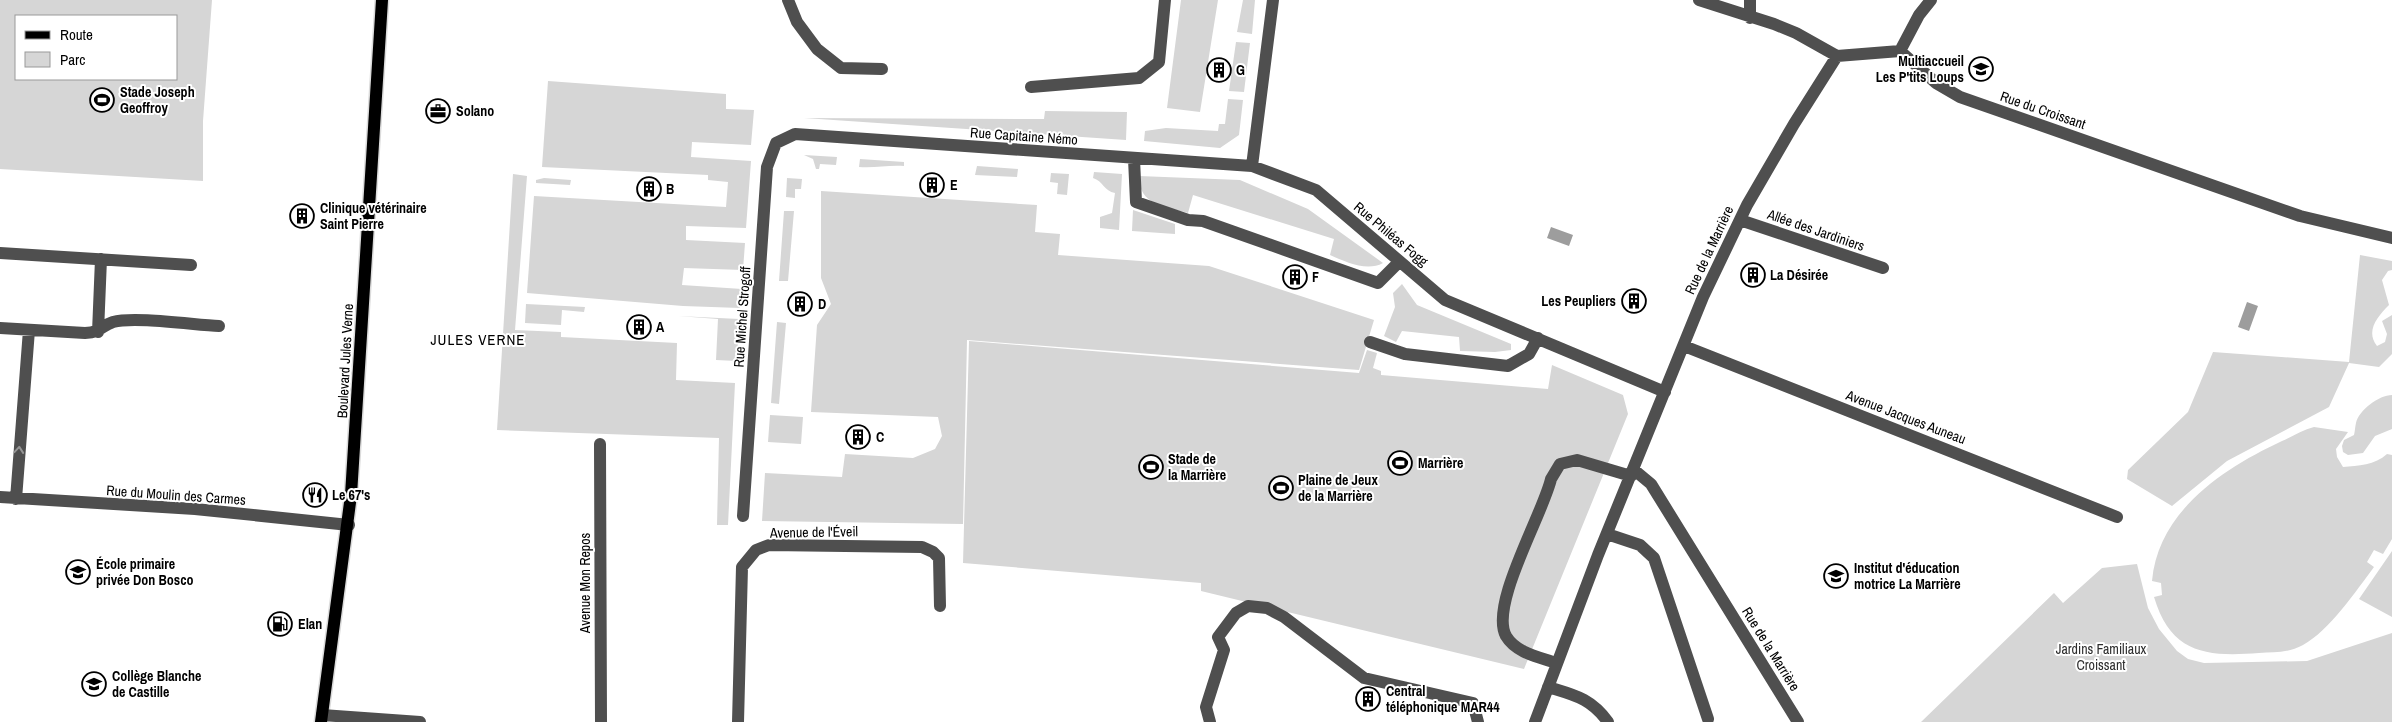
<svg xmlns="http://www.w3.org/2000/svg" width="2392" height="722" font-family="'Archivo Narrow',sans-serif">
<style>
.green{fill:#d6d6d6;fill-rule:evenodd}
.water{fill:#9d9d9d}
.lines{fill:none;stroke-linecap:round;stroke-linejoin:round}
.major-casing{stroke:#dbdbdb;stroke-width:15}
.minor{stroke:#4f4f4f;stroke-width:12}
.major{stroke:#000;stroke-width:12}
.oneway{stroke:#959595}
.labels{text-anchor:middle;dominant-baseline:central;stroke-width:4;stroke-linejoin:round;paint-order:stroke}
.poi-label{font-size:14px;font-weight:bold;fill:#000;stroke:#fff;text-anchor:start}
.street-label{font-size:14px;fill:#000;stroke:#fff}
.park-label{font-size:14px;fill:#2d2d2d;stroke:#fff}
.neighbourhood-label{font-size:15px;letter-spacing:1px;fill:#000;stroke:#fff}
</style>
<rect width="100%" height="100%" fill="#fff"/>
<path class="green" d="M0,0h212l-9,121v60l-203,-12zM176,16v63h-160v-63z
M1181,0h37l-18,112 -33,-4z
M1243,0h12l-3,34 -15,-2z
M1236,42l14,1 -6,49 -15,-1z
M548,81l178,13v15l28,1 -3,35 -59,-3 -1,15 60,4 -5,67 -60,-2v14l59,3 -2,27 -59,-2 -2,17 60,4 -2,19 -57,-2 -156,-13 7,-97 192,11 2,-25 -20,-2v-5l-166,-8z
M1228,99l15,1 -4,35 -19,13 -76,-7 1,-10 21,-3 52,3 1,-7h6z
M1045,111l82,1 -1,28 -322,-22 240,1z
M804,155l33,2 -1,8 -16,-1 -1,5h-3l-3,-10z
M860,159l44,3v4c-16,-1 -28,2 -45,1z
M977,166l41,3 -1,8 -42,-2z
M1094,172l28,2 -3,56 -19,-2v-11l12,-4 3,-20c-11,-2 -12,-12 -22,-15z
M1051,173l18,1 -2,21 -10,-1 1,-11 -8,-1z
M513,174l14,2 -12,154 46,2v5l116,6 -1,37 59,3 -7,142h-11l2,-87 -222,-8z
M1139,176l101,4 68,29 75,54c-16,9 -37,-1 -53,-8l4,-16 -141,-44 -5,18c-23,-7 -49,-7 -49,-37z
M544,178l27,2 -1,5 -34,-2v-3z
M787,178l15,1 -1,10h-6v9l-9,-1z
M821,191l216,14 -2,27 25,2 -2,21 151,11 165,54 -15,50 -392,-30 -4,184 -201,-3 3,-48 77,4 3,-23 68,4 22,-9 7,-13 -4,-19 -127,-5 6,-87 14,-21 -10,-26z
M1133,210l42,14v10l-43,-3z
M784,211h10l-6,70h-9z
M2360,255l32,6v9l-4,1 -6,9 7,25c-11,11 -24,26 -12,41l8,-4 2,-8 -5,-13 10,-6v39l-13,13 -30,-4 -20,44 -102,54 -55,45 -45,-27 1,-9 60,-58 25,-60 136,10z
M1402,284l15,21 94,39v6l-16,2 -35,-1 -1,-14 -57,-6 -6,11 -12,-6 11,-29 -2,-14z
M526,304l59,3 -1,5 -22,-2 -1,15 -36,-2z
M678,316l61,3 -2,42 -21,-1 2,-41z
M777,322l9,1 -7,81 -8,-1z
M969,341l390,32 8,-23 10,3 -4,15 8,3v4l167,14 4,-24 71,30 5,19 -104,255 -323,-78v-8l-238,-20z
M2392,395v34l-17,7 -12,17 -15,2 -5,-3 -1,-6 2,-6 10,-5c1,-4 1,-8 2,-12 3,-13 23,-28 36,-28z
M770,415l33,2 -2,27 -33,-2z
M2314,427l34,5 -12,17 1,8 6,10c15,-1 32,-2 44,-13l5,1v84l-9,15 -9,-4 -7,12 7,5c-18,24 -45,64 -71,78 -14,8 -29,7 -44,8 -52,4 -88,1 -105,-56l8,-2 -1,-12 -9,-2c6,-70 72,-113 130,-140 11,-5 21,-11 32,-14z
M2392,551v66l-33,-18z
M2137,564l11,44 11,21 18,22 11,8 16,4 103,-2 85,-28v89h-471l133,-129 9,10 39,-35z"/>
<path class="water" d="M1551,227l22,8 -4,11 -22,-8z
M2247,302l11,4 -9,25 -11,-4z"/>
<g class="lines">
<g class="major-casing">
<path id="major" d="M321,722l30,-227 31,-495"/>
</g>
<path class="minor" d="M788,0l9,22 20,27 24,19 41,1
M1273,0l-21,166 64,24 129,110 220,92
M1699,0l75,24 22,9 41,23 63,-5 36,32 24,14 340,119 92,22
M1750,0v18
M1900,51l19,-36 12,-15
M1031,87l108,-9 20,-16 6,-62
M1134,159l2,43 52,18 15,1 175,62 21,-21
M1740,220l143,48
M0,253l191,12
M0,328l85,5c17,-1 16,-7 28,-11 21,-6 82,3 106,4
M98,332l3,-73
M1370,342l35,12 103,12 21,-12 9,-16
M1684,346l433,171
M600,444l1,278
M1633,469l18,15 147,238
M0,497l195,12 154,16
M16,499l13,-169
M743,516l24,-349 9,-24 19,-9 457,32
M1607,534l33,11 14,13 54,161
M1556,663c-17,-6 -40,-10 -50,-27 -17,-31 37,-122 45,-157l9,-15 17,-4 54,16
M1548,687c26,8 43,11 60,35
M322,715l98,7
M738,722l4,-155 14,-17 13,-5 153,2 11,5 6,6 1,48
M1210,722l-4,-15 18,-57 -6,-13 18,-24 12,-7 19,2 17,9 80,61 109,25 5,19
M1535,722l63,-167 105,-258 44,-92 47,-81 43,-68"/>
<use href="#major" class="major"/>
</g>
<defs><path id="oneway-chevron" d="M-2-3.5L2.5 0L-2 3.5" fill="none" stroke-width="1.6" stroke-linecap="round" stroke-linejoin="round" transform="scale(1.25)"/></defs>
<use class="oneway" href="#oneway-chevron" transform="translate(19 450) rotate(-85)"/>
<defs>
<g id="school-ring" transform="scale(1.25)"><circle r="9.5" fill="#fff" stroke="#000" stroke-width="1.5"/><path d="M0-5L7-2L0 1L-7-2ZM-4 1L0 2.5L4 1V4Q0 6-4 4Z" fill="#000"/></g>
<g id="building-ring" transform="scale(1.25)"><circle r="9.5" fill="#fff" stroke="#000" stroke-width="1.5"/><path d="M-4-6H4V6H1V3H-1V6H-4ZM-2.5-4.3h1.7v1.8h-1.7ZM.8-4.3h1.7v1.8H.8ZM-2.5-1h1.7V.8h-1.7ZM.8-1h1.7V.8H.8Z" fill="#000"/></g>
<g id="stadium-ring" transform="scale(1.25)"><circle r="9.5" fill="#fff" stroke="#000" stroke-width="1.5"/><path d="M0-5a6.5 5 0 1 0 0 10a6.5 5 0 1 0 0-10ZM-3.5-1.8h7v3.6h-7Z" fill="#000"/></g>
<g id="office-ring" transform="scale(1.25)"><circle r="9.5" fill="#fff" stroke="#000" stroke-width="1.5"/><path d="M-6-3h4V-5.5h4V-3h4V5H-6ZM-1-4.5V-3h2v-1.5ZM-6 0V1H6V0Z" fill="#000"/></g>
<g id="restaurant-ring" transform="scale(1.25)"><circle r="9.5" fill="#fff" stroke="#000" stroke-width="1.5"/><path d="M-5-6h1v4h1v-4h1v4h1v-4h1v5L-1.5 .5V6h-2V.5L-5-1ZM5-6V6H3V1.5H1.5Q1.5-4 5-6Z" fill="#000"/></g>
<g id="fuel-ring" transform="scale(1.25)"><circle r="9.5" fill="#fff" stroke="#000" stroke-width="1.5"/><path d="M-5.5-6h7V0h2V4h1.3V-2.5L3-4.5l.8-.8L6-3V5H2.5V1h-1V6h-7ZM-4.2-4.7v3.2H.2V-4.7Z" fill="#000"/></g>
</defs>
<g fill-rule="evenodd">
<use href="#school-ring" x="1981" y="69"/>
<use href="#building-ring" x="1219" y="70"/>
<use href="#stadium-ring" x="102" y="100"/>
<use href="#office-ring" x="438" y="111"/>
<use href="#building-ring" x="932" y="185"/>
<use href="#building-ring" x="649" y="189"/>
<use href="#building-ring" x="302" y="216"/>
<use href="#building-ring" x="1753" y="275"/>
<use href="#building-ring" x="1295" y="277"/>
<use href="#building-ring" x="1634" y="301"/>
<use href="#building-ring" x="800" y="304"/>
<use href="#building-ring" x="639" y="327"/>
<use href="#building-ring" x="858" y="437"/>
<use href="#stadium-ring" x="1400" y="463"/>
<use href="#stadium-ring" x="1151" y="467"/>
<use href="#stadium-ring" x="1281" y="488"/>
<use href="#restaurant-ring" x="315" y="495"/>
<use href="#school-ring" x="78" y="572"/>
<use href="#school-ring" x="1836" y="576"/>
<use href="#fuel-ring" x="280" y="624"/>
<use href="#school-ring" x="94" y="684"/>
<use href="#building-ring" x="1368" y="699"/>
</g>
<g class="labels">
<g class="poi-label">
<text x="1964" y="61" text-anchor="end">Multiaccueil<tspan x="1964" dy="16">Les P'tits Loups</tspan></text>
<text x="1236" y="70">G</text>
<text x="120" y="92">Stade Joseph<tspan x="120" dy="16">Geoffroy</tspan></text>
<text x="456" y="111">Solano</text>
<text x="950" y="185">E</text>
<text x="666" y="189">B</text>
<text x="320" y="208">Clinique vétérinaire<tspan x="320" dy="16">Saint Pierre</tspan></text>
<text x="1770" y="275">La Désirée</text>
<text x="1312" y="277">F</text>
<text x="1616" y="301" text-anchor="end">Les Peupliers</text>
<text x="818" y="304">D</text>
<text x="656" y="327">A</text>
<text x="876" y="437">C</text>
<text x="1168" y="459">Stade de<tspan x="1168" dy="16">la Marrière</tspan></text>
<text x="1418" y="463">Marrière</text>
<text x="1298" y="480">Plaine de Jeux<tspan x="1298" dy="16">de la Marrière</tspan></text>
<text x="332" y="495">Le 67's</text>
<text x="96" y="564">École primaire<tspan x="96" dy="16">privée Don Bosco</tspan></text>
<text x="1854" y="568">Institut d'éducation<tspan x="1854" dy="16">motrice La Marrière</tspan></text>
<text x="298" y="624">Elan</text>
<text x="112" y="676">Collège Blanche<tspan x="112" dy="16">de Castille</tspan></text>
<text x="1386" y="691">Central<tspan x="1386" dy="16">téléphonique MAR44</tspan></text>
</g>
<g class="street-label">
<text transform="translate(2043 110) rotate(19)">Rue du Croissant</text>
<text transform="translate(1024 136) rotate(4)">Rue Capitaine Némo</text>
<text transform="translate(1816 230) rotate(19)">Allée des Jardiniers</text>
<text transform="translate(1391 234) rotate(40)">Rue Philéas Fogg</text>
<text transform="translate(1709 250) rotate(-65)">Rue de la Marrière</text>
<text transform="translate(742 317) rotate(-86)">Rue Michel Strogoff</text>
<text transform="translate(345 361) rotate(-87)">Boulevard Jules Verne</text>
<text transform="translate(1906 417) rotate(21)">Avenue Jacques Auneau</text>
<text transform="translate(176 495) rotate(4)">Rue du Moulin des Carmes</text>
<text transform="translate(814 532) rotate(-1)">Avenue de l'Éveil</text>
<text transform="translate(585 583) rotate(-90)">Avenue Mon Repos</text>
<text transform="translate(1771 649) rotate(58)">Rue de la Marrière</text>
</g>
<g class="park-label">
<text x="2101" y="649">Jardins Familiaux<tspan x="2101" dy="16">Croissant</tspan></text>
</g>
<g class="neighbourhood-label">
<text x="478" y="339">JULES VERNE</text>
</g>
</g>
<rect x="15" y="15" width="162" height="65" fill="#ffffff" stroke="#999999"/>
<rect x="25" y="31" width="25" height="8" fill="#000000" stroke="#999999"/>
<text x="60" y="40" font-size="15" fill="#000000">Route</text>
<rect x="25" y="52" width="25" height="15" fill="#d6d6d6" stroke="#999999"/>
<text x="60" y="65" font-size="15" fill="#000000">Parc</text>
</svg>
